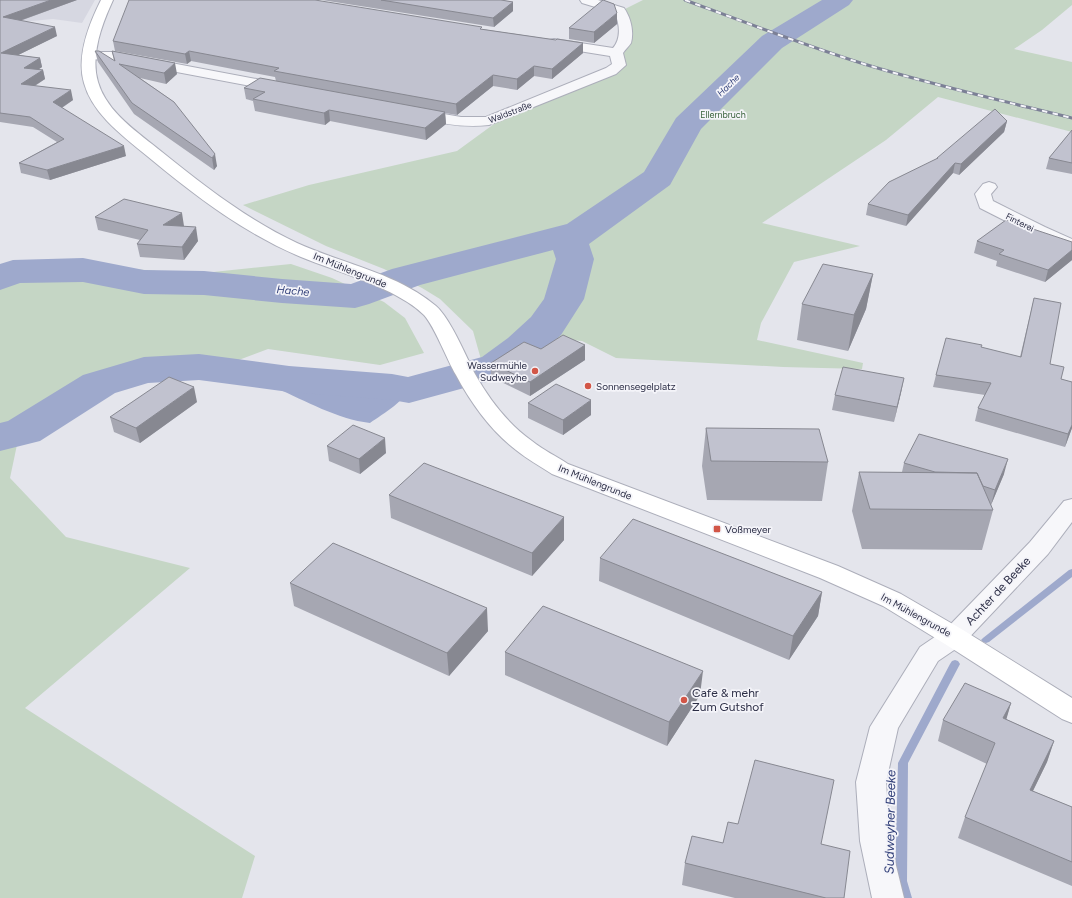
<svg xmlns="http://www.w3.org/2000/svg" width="1072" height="898" font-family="Figtree,sans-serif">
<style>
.built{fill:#d6d7e1}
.green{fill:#c5d6c5}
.water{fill:#9ea9cc}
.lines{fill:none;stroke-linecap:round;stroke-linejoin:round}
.stream{fill:#9ea9cc;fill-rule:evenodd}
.river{fill:#9ea9cc;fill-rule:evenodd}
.street-casing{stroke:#acaeba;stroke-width:2}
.secondary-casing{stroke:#acaeba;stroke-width:2}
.street{fill:#f7f7fa;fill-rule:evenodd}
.secondary{fill:#fff;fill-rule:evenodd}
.rail-casing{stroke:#7c8096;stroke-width:3}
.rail{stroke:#f4f4f9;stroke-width:2;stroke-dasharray:5.5;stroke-linecap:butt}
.wall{fill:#a6a7b2}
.shaded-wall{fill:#878891}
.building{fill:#c1c2cf;stroke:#878891}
.poi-dot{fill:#d25647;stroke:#f4f4f9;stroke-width:1.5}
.labels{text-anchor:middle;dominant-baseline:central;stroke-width:3.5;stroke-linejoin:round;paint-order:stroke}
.far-water-label{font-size:9px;font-style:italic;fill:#33417a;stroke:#f4f4f9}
.far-street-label{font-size:9px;fill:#2b2d45;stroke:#f4f4f9}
.far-park-label{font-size:9px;fill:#37613a;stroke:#f4f4f9}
.street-label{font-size:10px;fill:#2b2d45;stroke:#f4f4f9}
.poi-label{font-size:10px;fill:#2b2d45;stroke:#f4f4f9;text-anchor:start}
.water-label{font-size:11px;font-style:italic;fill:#33417a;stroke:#f4f4f9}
.near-street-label{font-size:12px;fill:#2b2d45;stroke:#f4f4f9}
.near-poi-label{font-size:12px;fill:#2b2d45;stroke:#f4f4f9;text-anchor:start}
.near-water-label{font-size:13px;font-style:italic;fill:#33417a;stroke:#f4f4f9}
</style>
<rect width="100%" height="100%" fill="#e4e5ec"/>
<path class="built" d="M0,0h95l-13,23 -29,-4 -44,4z"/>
<path class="green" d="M643,0h429v5l-30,25 -28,19 58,13v70l-134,-35 -52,43 -124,83 98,23 -66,16 -33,61 -4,17 106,23 -1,6 -79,-2 -167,-9 -34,-17 -59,-6 -27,23 -14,5 -9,-32 -33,-32 -18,-11 -38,-19 -58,-23 -83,-41 66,-20 148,-34 37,-27 121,-53c16,-24 11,-34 8,-61z
M72,264l122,10 97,-10 41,14 52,24 21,16 19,35 -44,12 -112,-16 -40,15 -99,3 -53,21 -58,52 -8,38 56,59 124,31 -165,140 230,148 -13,42h-242v-633z"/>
<path class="water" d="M295,374l95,3 21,7c-5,17 -27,29 -41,39 -33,-4 -64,-22 -94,-35z"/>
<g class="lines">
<path class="stream" d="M1072,569v8l-83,65 -3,1 -3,-1 -2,-2 2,-2 86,-68z
M955,660l3,1 2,3 -52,99 -1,118 5,17h-12l-5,-17 3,-118 52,-99 2,-3z"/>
<path class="river" d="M822,0h31l-4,5 -67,43 -81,81 -31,56 -81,59 5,15 -10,40 -23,36 -23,21 -26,19 -103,28 -17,-3 -103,-8 -90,-12 -51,3 -33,10 -75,48 -40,10v-28l8,-2 75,-46 61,-18 55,-3 90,12 103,8 16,3 74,-20 26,-19 23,-21 13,-18 12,-40 -3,-9 -133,35 -51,19 -14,4 -73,-5 -78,-8 -60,-1 -61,-12 -63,1 -20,7v-26l13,-4 70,-2 61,12 60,1 78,8 69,5 41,-15 175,-45 77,-52 32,-54 86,-82z"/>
<g class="street-casing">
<path id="street" d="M580,0h18l26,8c7,10 10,24 7,35 -2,3 -6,7 -8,10l3,12 -10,9 -127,51c-27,3 -53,-2 -79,-9l-2,-3 2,-3 5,-1 46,8h25l120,-49 6,-4 -2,-8 -56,-9 -5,-1 -2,-3 2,-3 5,-1 59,9c8,-9 7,-23 2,-35l-33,-10z
M90,52h23l170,32 5,1 2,3 -2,3 -5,1 -170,-32 -28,-1 -2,-3 2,-3z
M989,182l6,2 2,3 -6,7 2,7 52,26 27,12v11l-39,-15 -53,-27 -5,-14 8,-10z
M1072,499v23l-24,32 -85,90 -25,17 -40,67 -12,54 4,59 14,57h-32l-12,-57 -4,-59 14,-55 50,-80 25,-17 85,-88 34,-41z"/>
</g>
<g class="secondary-casing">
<path id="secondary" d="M101,0h12c-11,24 -23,55 -15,82 9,31 41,51 64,70 42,34 86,68 135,91 46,21 100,30 139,63 14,12 30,50 39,68 14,25 33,50 57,67 11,9 24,15 36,23l270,102 63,28 62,36 109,68v25l-10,-4 -117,-75 -62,-38 -63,-28 -268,-104c-12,-8 -25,-15 -36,-24 -25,-19 -45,-47 -60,-75 -9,-15 -21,-48 -32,-60 -27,-27 -87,-43 -123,-58 -55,-23 -103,-59 -149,-97 -25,-21 -59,-44 -68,-77 -8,-27 5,-59 17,-83z"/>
</g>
<use href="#street" class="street"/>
<use href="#secondary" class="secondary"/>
<g class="rail-casing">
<path id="rail" d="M685,0c59,22 119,45 179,64 69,21 139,37 208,54"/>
</g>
<use href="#rail" class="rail"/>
</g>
<path class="wall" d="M0,0h77l-57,21 37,15 -39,19 22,3 2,9 -3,2 4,1 2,9 -10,7 38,14 -11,8 64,48 -76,24 -29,-7 -2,-10 38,-21 -24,-15 -33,-5z
M322,0h179l12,2v9l-19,16z
M617,24l-23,19 -25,-4v-11z
M482,29l74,11 27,3v10l-31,26 -18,-3 -17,14 -24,-4 -36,29 -12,-2 1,11 -20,16 -96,-19 -5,4 -70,-14 -2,-10 -7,-2 -2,-11 32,-7 -1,-4 -84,-16 -4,3 -72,-13 -2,-10z
M95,51l19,10 -2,-10 65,23 -11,10 -26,-6 34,24 43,64 -3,4 -80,-56 -36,-52z
M1007,121l-3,11 -45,43 -6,-2 -47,53 -40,-11 2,-11 68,-45 1,-1z
M1072,130v44l-26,-5 3,-11z
M95,217l89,9 -1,1 15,14 -14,19 -44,-3 -3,-13 3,-4 -42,-10z
M977,241l95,1v18l-27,22 -49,-16 1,-5 -23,-8z
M873,274l-7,35 -18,42 -51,-11 5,-36z
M1034,298l16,66 11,15 11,3v46l-7,19 -90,-26 3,-13 7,-13 -52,-8 3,-12 84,-18z
M585,345v15l-55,36 -39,-19v-14l50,-14z
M904,378l-10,44 -62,-12 3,-15z
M197,402l-57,41 -26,-11 -4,-15z
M528,403l63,12 -28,20 -35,-17z
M706,428l122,34 -6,39 -115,-1 -5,-34z
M327,446l59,7 -26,21 -31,-13z
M904,463l100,11 -13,31 2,5 -11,40 -120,-1 -10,-38 7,-39h43z
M389,495l175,45 -32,36 -141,-58z
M600,558l222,34 -4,24 -29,44 -190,-79z
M290,583l198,48 -39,45 -155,-70z
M505,652l195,43 -33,51 -162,-71z
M1011,703l-5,16 48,22 -7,21 -14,29 39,16v79l-114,-48 7,-21 22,-53 -49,-23 5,-21z
M723,843l98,1 23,54h-109l-53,-13 3,-22z"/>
<path class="shaded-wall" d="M51,0h26l-72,26 -2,-9z
M513,2v9l-19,16 -1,-9z
M617,13v11l-23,19v-11z
M55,27l2,9 -53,26 -3,-9z
M583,43v10l-31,26v-10z
M189,51l2,10 -4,3 -2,-10z
M40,58l2,9 -15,10 -3,-9z
M175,63l2,11 -11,10 -2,-11z
M534,66v10l-17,14v-11z
M43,70l2,9 -22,14 -2,-9z
M493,75v11l-36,29 -1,-11z
M71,90l2,10 -18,12 -2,-10z
M329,110l1,11 -5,4 -1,-12z
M445,112l1,12 -20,16 -1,-12z
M1007,121l-3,11 -45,43 2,-11z
M124,146l2,10 -76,24 -3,-10z
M215,154l2,12 -3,4 -2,-12z
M955,163l-2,10 -47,53 2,-11z
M182,213l2,13 -18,13 -3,-14z
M196,227l2,14 -14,19 -2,-13z
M1072,250v10l-27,22 3,-12z
M873,274l-7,35 -18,42 6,-36z
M585,345v15l-55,36v-14z
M904,378l-3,15 -7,29 3,-15z
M194,387l3,15 -57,41 -4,-15z
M591,400v15l-28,20v-15z
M1072,425v3l-7,19 3,-13z
M385,438l1,15 -26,21 -1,-15z
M1008,459l-4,15 -13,31 4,-15z
M564,517v23l-32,36v-23z
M822,592l-4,24 -29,44 4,-24z
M487,608l1,23 -39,45 -2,-23z
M703,671l-3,24 -33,51 2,-24z
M1011,703l-6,21 -2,-6z
M1054,741l-7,21 -24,49 7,-21z"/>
<path class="building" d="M0,0h51l-48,17 52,10 -54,26 39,5 -16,10 19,2 -22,14 50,6 -18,12 71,44 -77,24 -28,-7 45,-24 -34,-22 -30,-4z
M129,0h186l167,27 -2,2 76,11 1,-1 26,4 -31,26 -18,-3 -17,13 -24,-4 -37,29 -182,-33 5,-3 -90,-17 -4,3 -72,-13z
M381,0h120l12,2 -20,16z
M603,0l11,4 3,9 -23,19 -25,-4z
M95,51h4l16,10 -3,-10 63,12 -11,10 -45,-9 55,38 41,52 -3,4 -80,-55z
M260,78l185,34 -20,16 -96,-18 -5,3 -71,-14 12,-7 -21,-4z
M995,109l12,12 -46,43 -6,-1 -47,52 -40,-11 21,-22 49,-24h-1z
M1072,130v33l-23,-5z
M124,199l58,14 -19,12 33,2 -14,20 -45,-3 11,-14 -53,-13z
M1006,220l66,22v8l-24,20 -49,-16 5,-4 -27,-9z
M823,264l50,10 -19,41 -52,-11z
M1034,298l27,5 -11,61 14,3 -3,12 11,3v43l-4,9 -90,-26 13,-25 -55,-8 10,-37 36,7 -1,2 40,10z
M563,335l22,10 -55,37 -39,-19 33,-21 17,7z
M843,367l61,11 -7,29 -62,-12z
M169,377l25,10 -58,41 -26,-11z
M556,384l35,16 -28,20 -35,-17z
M353,425l32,13 -26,21 -32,-13z
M706,428l113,1 9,33 -117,-1z
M919,434l89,25 -13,31 -12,-4 -6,-13 -42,-1 -31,-9z
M424,463l140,54 -32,36 -143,-58z
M859,472l118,1 16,37 -123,-1z
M633,519l189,73 -29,44 -193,-78z
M333,543l154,65 -40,45 -157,-70z
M543,606l160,65 -34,51 -164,-70z
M965,683l46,20 -8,15 51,23 -24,49 42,17v55l-107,-45 30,-74 -52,-23z
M755,760l79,20 -13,64 29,7 -6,47h-18l-141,-35 7,-27 31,7 5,-21 10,2z"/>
<g class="poi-dot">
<circle cx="535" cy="371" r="4"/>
<circle cx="588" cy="386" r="4"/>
<rect x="713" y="525" width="8" height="8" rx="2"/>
<circle cx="684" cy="700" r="4"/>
</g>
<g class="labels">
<g class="far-water-label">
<text transform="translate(728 85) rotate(-44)">Hache</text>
</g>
<g class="far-street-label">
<text transform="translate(510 112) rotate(-21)">Waldstraße</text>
<text transform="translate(1020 222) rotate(27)">Finterei</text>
</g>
<g class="far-park-label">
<text x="723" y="114">Ellernbruch</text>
</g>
<g class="street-label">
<text transform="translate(350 270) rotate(22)">Im Mühlengrunde</text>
<text transform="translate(595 482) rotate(22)">Im Mühlengrunde</text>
<text transform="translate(916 615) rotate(29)">Im Mühlengrunde</text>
</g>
<g class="poi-label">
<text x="527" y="365" text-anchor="end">Wassermühle<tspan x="527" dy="12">Sudweyhe</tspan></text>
<text x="596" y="386">Sonnensegelplatz</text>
<text x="725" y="529">Voßmeyer</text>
</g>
<g class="water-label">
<text transform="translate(293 291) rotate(5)">Hache</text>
</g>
<g class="near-street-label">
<text transform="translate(998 591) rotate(-47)">Achter de Beeke</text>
</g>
<g class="near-poi-label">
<text x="692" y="693">Cafe &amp; mehr<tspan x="692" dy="14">Zum Gutshof</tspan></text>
</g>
<g class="near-water-label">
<text transform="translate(890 822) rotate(-89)">Sudweyher Beeke</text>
</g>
</g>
</svg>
